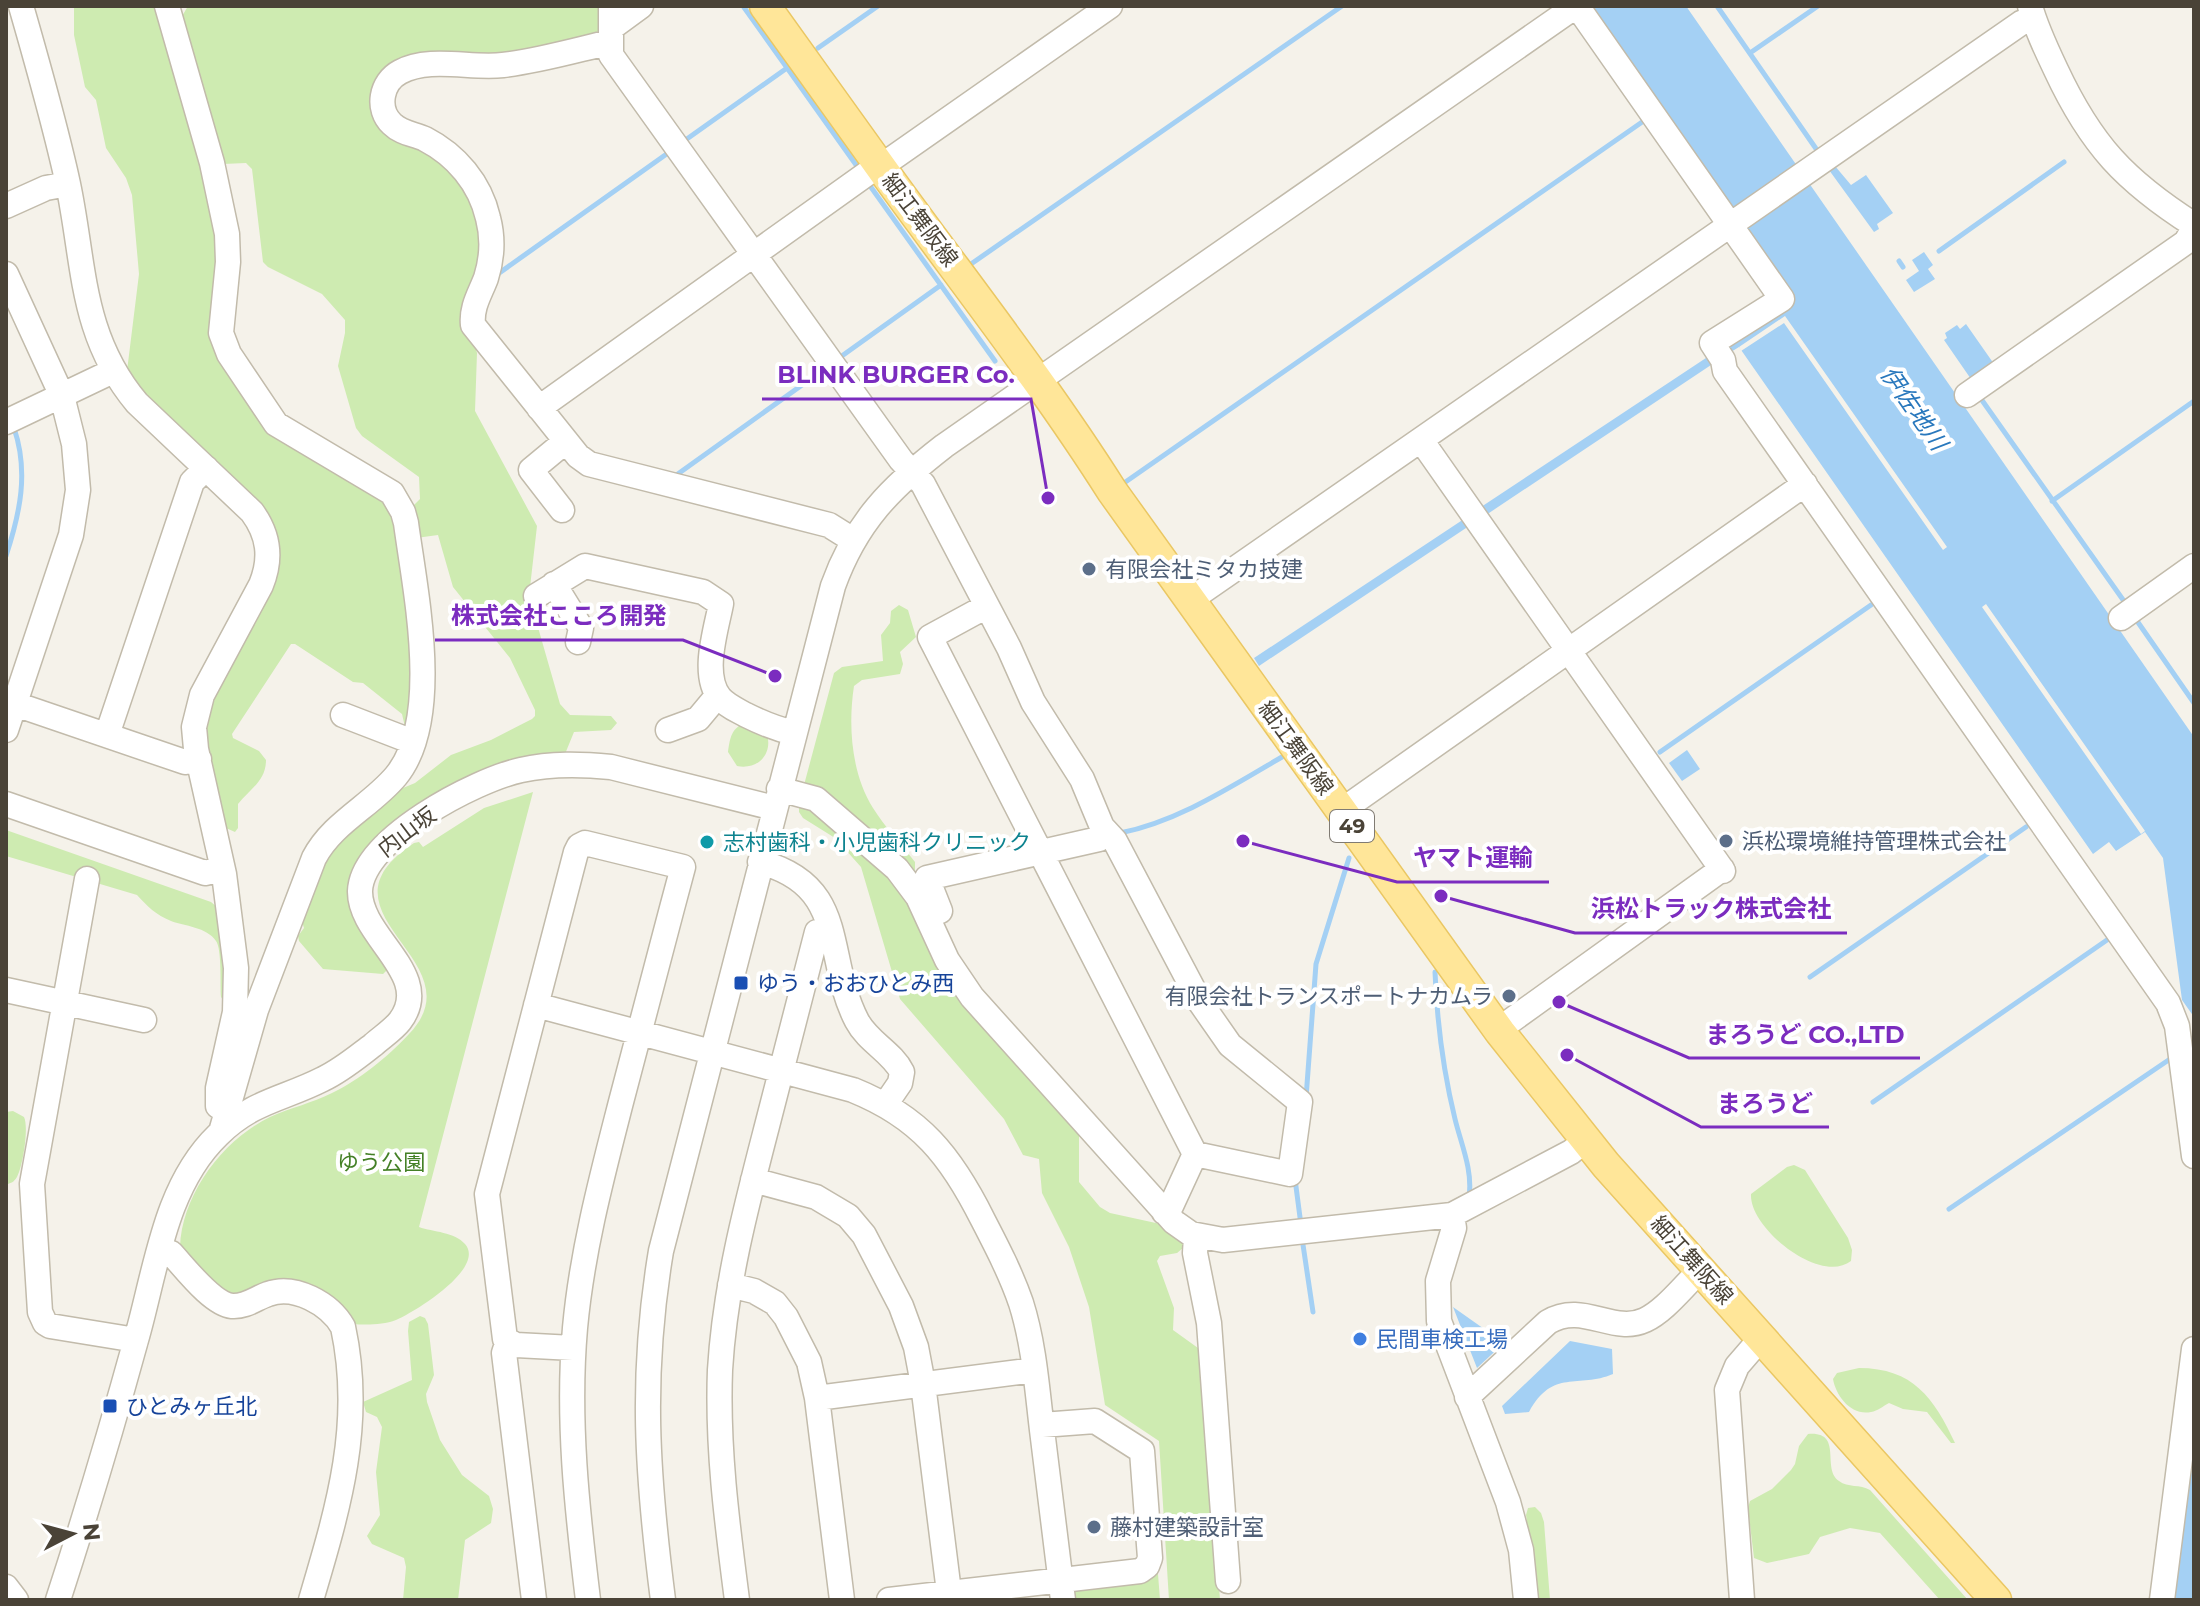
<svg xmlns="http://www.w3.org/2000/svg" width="2200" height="1606" font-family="Montserrat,'Noto Sans JP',sans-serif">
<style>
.green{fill:#ceebb1}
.water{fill:#a4d0f4}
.pier{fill:#f5f2ea}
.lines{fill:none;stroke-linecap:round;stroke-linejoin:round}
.stream{stroke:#a4d0f4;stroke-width:5}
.minor-casing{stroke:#c2bbab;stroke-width:27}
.major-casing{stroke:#eac763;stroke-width:33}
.minor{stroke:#fff;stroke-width:24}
.major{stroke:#ffe699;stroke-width:30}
.service-dot{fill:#5c6f8a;stroke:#fff;stroke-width:3}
.culture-dot{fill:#0f9aa8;stroke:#fff;stroke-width:3}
.transit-dot{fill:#1a4fb4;stroke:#fff;stroke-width:3}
.shop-dot{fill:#3f7fe0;stroke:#fff;stroke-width:3}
.labels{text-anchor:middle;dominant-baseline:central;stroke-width:8;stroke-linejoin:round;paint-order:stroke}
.shield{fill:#fff;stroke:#807b73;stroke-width:2}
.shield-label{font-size:20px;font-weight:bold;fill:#4a4337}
.street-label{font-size:22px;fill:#4a4337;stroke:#fff}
.service-label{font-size:22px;fill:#4e5e75;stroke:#fff;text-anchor:start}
.culture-label{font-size:22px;fill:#0d838f;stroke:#fff;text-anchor:start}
.transit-label{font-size:22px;fill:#164399;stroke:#fff;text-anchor:start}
.park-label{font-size:22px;fill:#448026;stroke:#fff}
.shop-label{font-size:22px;fill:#366cbe;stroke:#fff;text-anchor:start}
.water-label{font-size:24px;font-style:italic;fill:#2978bd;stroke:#fff}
.leader{fill:none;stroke:#7b2cbf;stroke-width:3}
.callout-dot{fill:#7b2cbf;stroke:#fff;stroke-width:3}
.callout-label{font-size:24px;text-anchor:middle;font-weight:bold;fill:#7b2cbf;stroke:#fff;stroke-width:8;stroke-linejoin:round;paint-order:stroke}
</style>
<rect width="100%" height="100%" fill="#f5f2ea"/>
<path class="green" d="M74,6h87l60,229 -5,86 49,98 129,86 23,146 -6,73 -6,3 -3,-13 -39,-31 -10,-1 -58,-38h-4l-59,90 1,4 26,13 7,9c0,21 -16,29 -28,44v24l-3,4 -9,-4 -21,-91 3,-29 71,-147 -135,-165 -17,-25 12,-97 -7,-79 -6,-17 -20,-30 -10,-48 -11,-13 -11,-52z
M188,6h416l-3,21 -6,8 -72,20 -78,2 -70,44 72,60 35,59 -9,119 4,14 -2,58 62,115 -8,70 31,108 10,11 41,1 6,7 -6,7 -37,2 -9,22 -203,101 26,114 -5,5 -60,-5 -24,-28 -1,-5 6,-8 -3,-10 18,-58 72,-67 24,-10 36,-28 40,-15 41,-21 3,-3v-6l-25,-52 -57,-71 -15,-52 -22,3 -4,-31 8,-8 -1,-22 -57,-41 -6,-8 -18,-62 7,-33v-13l-23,-26 -54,-27 -5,-5 -11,-93 -6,-6 -23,1 -42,-146z
M899,605l9,5 8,27 -16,15 3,12 -3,10 -38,6 -8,6c-6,39 -3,87 19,122 12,19 28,36 42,54v12l-111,-89 30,-112 8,-6 41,-6 -2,-26 9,-12 1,-12z
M746,723l21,11c6,21 -10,36 -30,32l-9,-14c2,-13 3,-25 18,-29z
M533,792l-114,435c14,5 36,5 46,17 21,24 -50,68 -69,76 -13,5 -30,5 -43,4l-12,-14 -88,-17 -29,3 -44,-49c2,-53 43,-107 90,-130 20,-9 42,-14 62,-24 27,-13 56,-36 77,-59 71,-74 -103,-120 5,-191l5,-1 4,5 61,-39z
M803,803l78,58 198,269v52l21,25 10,6 55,12 18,15v8l-6,5 -17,3 -3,5 17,47 -1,22 25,18 4,10 18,242h-51l-10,-159 -54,-36 -16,-98 -20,-60 -27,-54 -3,-34 -16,-4 -19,-36 -104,-120 -39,-132 -26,-29 -32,-20 -4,-6v-6z
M6,830l205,72 7,6 10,61 -3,34 -4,-6c-1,-12 1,-48 -5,-56 -9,-14 -32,-15 -45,-20 -15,-6 -24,-15 -34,-26l-131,-39z
M13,1111l11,6c5,10 -1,49 -7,60 -4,6 -5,5 -11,8v-73z
M1794,1165l11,5 43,68 4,12 -1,11c-31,24 -102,-33 -100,-67l36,-27z
M420,1316l5,2 3,6 6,51 -8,19 1,8 13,38 22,35 27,21 4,13 -2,14 -26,17 -7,60h-55l3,-33 -2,-9 -32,-14 -5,-8 13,-21 -4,-43 6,-45 -5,-10 -11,-5 -3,-10 49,-22 -4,-49 1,-9z
M1859,1368c54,0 75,30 96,75h-4l-24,-31 -24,-3 -14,-6c-6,3 -11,8 -18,9 -20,4 -35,-16 -38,-33l4,-6z
M1808,1434c36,-3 13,35 31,47 9,7 21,3 31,9l98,110h-28l-60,-67 -30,-5 -30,9 -11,17 -42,9 -13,-5 -6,-50 2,-7 22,-12 19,-19 4,-6 4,-18z
M1535,1507l6,6 3,9 6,78h-12l-12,-85 2,-7z
M1158,1574l2,26h-89l2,-17z"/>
<path class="water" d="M1584,6h102l508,731v280l-12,-17 -19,-142 -18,-26 -29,19 -7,-9 -16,12 -354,-507 -13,8 -5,-8 69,-45z
M1835,166l16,19 15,-10 27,38 -16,11 2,5 -5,3 -45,-62z
M1924,252l9,13 -5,4 7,10 -21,13 -8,-12 13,-9 -7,-11z
M1966,324l28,40 -21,18 -29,-42 3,-2 -2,-5 12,-8 3,4z
M1712,354l5,7 -234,156 -5,-8z
M1467,517l5,7 -213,142 -5,-8z
M1687,750l13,19 -18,12 -13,-18z
M1453,1307l51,36 -27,25z
M1570,1341l42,8 1,25c-35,15 -60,-6 -84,38l-24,2 -3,-8z
M2194,1413v187h-24z"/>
<path class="pier" d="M1785,316l162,231 -4,3 -159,-227 -43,28 -2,-4z
M1986,604l159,227 -4,3 -159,-227z"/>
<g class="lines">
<path class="stream" d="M743,6l116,163
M1717,6l102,147
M818,48l60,-42
M1750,53l68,-47
M684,141l103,-73
M868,183l127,178
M1939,251l125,-89
M1899,261l4,6
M971,264l371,-258
M495,276l173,-123
M839,358l102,-73
M1979,396l147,208
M675,476l148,-106
M1124,483l521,-363
M2052,501l142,-100
M6,556c14,-43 23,-84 8,-128
M2135,618l59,85
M1660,752l211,-147
M1120,833c59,-12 110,-46 162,-76
M1435,972c2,50 8,98 20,147 6,25 18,51 14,78
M1810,977l216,-150
M1306,1098l10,-134 33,-106
M1873,1102l234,-162
M1295,1179l6,46
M1949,1209l224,-152
M1302,1238l11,74"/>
<g class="minor-casing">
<path id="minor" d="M21,6c17,59 34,118 47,178 17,81 12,151 69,219l115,109c17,23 20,46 9,73l-59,110 -8,32 2,22 28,125 12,94 -1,44 -17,76v18
M167,6l45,157 15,71 1,28 -7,71 8,21 47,70 116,69 11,19 3,11c9,68 37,196 -10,253 -25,30 -64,47 -82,82l-58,152 -35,122
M611,6v49l290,405 22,24 86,164 24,54 49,77 20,48 13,14 85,161 30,43 70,57 -10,72 -95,-20
M1577,6l205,293 -70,44 11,17 2,11 443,632 9,23 17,130
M2030,6c6,22 16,43 26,64 35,75 69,111 138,155
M611,28l30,-22
M611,42c-35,8 -72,19 -108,23 -32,4 -73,-9 -103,7 -19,10 -24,37 -8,52 9,9 22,10 33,15 31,16 55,44 63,79 5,19 4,41 -2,60 -6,16 -15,29 -13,47l105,131 11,8 240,61 24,15
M880,167l230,-161
M6,206l40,-18 22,-4
M6,274l56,122 12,48 4,46 -7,45 -65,195
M1967,395l219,-153 8,-14
M539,408l340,-243
M6,422l107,-51
M1421,440l302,431
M562,510l-31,-40 35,-29
M554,584l27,44 -3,14
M536,596l49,-30 118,26 18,12c-5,26 -20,71 -1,94 7,8 17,12 26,17 16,8 31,14 48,18
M1190,600l831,-577 12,-5
M987,606l-57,31 265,517 -24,52 -7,6
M2121,618l73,-52
M15,704l170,58 14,-3
M343,715l70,27
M668,730l30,-11 20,-24
M107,735l85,-253 14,-14
M779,789l37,10 81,70 21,28 29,63 25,37 202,225 17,12 32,6 229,-25 119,-63 15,-12
M6,804l199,69 17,-4
M1341,811l464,-327
M760,862c90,24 63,94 97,159 11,21 35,31 45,51l-2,11 -15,22
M87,879l-55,305 8,128 5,11 5,3 86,14
M940,911l-13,-33 172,-39 7,-7
M6,990l138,30
M536,1005l317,85c67,27 98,66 130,130 14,27 28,54 38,83 13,41 16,85 21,127 7,57 14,113 21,170
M1498,1030l224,-161
M753,1180l63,17 32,19 16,19 37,71 15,41 7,37 26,208
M1452,1215l2,13 -16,53 1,40 69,181 13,48 5,50
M1196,1236l-1,17 14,70 19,258
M161,1250l10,3c14,15 41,51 61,53 14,1 24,-8 36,-12 27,-10 62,10 75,33 21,97 -5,182 -32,273
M730,1285l24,6 21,12 11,14 23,45 8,36 25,202
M508,1341l-4,12 30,247
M573,1348l-57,-3 -11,-6 -18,-145 89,-342 3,-6 6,-3 98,24c-21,78 -41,156 -62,235 -19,74 -39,149 -46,226 -8,91 2,181 13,272
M1467,1397l81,-75c35,-21 65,13 97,-2 21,-10 39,-35 56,-50
M817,1398l218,-28
M6,1587l10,13
M58,1600c28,-86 54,-173 78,-260 20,-69 28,-153 82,-205 34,-34 66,-36 105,-56 19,-9 34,-22 50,-34 9,-8 20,-15 27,-24 35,-46 -41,-84 -40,-130 2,-52 115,-111 161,-121 31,-7 60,-6 90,-3l163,41
M663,1600c-16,-125 -23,-224 -2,-349l172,-665c23,-64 58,-99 111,-140l632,-440
M737,1600c-10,-77 -20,-153 -17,-230 5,-84 26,-163 47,-244 17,-65 33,-130 50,-194l12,-4
M889,1600l251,-29 7,-5 3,-8 -8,-107 -47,-30 -53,4
M1742,1600l-15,-210 10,-24 25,-29
M2162,1600l32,-251"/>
</g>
<g class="major-casing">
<path id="major" d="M765,6c39,54 78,109 117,163 77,107 159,210 230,322l388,541 106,133 390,435"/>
</g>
<use href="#minor" class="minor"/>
<use href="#major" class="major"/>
</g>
<g class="service-dot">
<circle cx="1089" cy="569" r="8"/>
<circle cx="1726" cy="841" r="8"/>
<circle cx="1509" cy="996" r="8"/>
<circle cx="1094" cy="1527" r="8"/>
</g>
<circle class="culture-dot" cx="707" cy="842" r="8"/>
<g class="transit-dot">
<rect x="733" y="975" width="16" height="16" rx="4"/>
<rect x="102" y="1398" width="16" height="16" rx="4"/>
</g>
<circle class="shop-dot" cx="1360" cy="1339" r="8"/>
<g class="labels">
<rect class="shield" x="1330" y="810" width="44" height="32" rx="6"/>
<g class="shield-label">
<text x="1352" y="826">49</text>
</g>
<g class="street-label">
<text transform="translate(920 220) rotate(53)">細江舞阪線</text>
<text transform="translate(1296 748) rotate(54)">細江舞阪線</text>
<text transform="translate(407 832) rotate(-37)">内山坂</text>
<text transform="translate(1692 1260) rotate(48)">細江舞阪線</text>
</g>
<g class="service-label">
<text x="1105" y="569">有限会社ミタカ技建</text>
<text x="1742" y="841">浜松環境維持管理株式会社</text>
<text x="1493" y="996" text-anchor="end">有限会社トランスポートナカムラ</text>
<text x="1110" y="1527">藤村建築設計室</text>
</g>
<g class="culture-label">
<text x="723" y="842">志村歯科・小児歯科クリニック</text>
</g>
<g class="transit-label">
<text x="757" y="983">ゆう・おおひとみ西</text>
<text x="126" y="1406">ひとみヶ丘北</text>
</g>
<g class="park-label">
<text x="381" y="1162">ゆう公園</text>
</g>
<g class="shop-label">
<text x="1376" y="1339">民間車検工場</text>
</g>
<g class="water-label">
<text transform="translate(1914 408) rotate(55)">伊佐地川</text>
</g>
</g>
<path class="leader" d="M1048 498L1031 399H762M775 676L683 640H435M1243 841L1397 882H1549M1441 896L1575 933H1847M1559 1002L1689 1058H1920M1567 1055L1701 1127H1829"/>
<g class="callout-dot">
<circle cx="1048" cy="498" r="8"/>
<circle cx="775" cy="676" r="8"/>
<circle cx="1243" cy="841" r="8"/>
<circle cx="1441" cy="896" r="8"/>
<circle cx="1559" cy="1002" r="8"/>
<circle cx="1567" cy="1055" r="8"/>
</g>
<g class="callout-label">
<text x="896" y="383">BLINK BURGER Co.</text>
<text x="559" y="624">株式会社こころ開発</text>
<text x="1473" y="866">ヤマト運輸</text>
<text x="1711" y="917">浜松トラック株式会社</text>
<text x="1805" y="1043">まろうど CO.,LTD</text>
<text x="1765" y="1112">まろうど</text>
</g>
<rect width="2200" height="1606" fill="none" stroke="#4a4337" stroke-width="16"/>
<g transform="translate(72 1534) rotate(84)" stroke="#ffffff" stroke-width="6" paint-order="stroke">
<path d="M0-6L14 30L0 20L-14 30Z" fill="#4a4337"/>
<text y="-12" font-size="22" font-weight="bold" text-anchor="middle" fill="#4a4337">N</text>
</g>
</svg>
